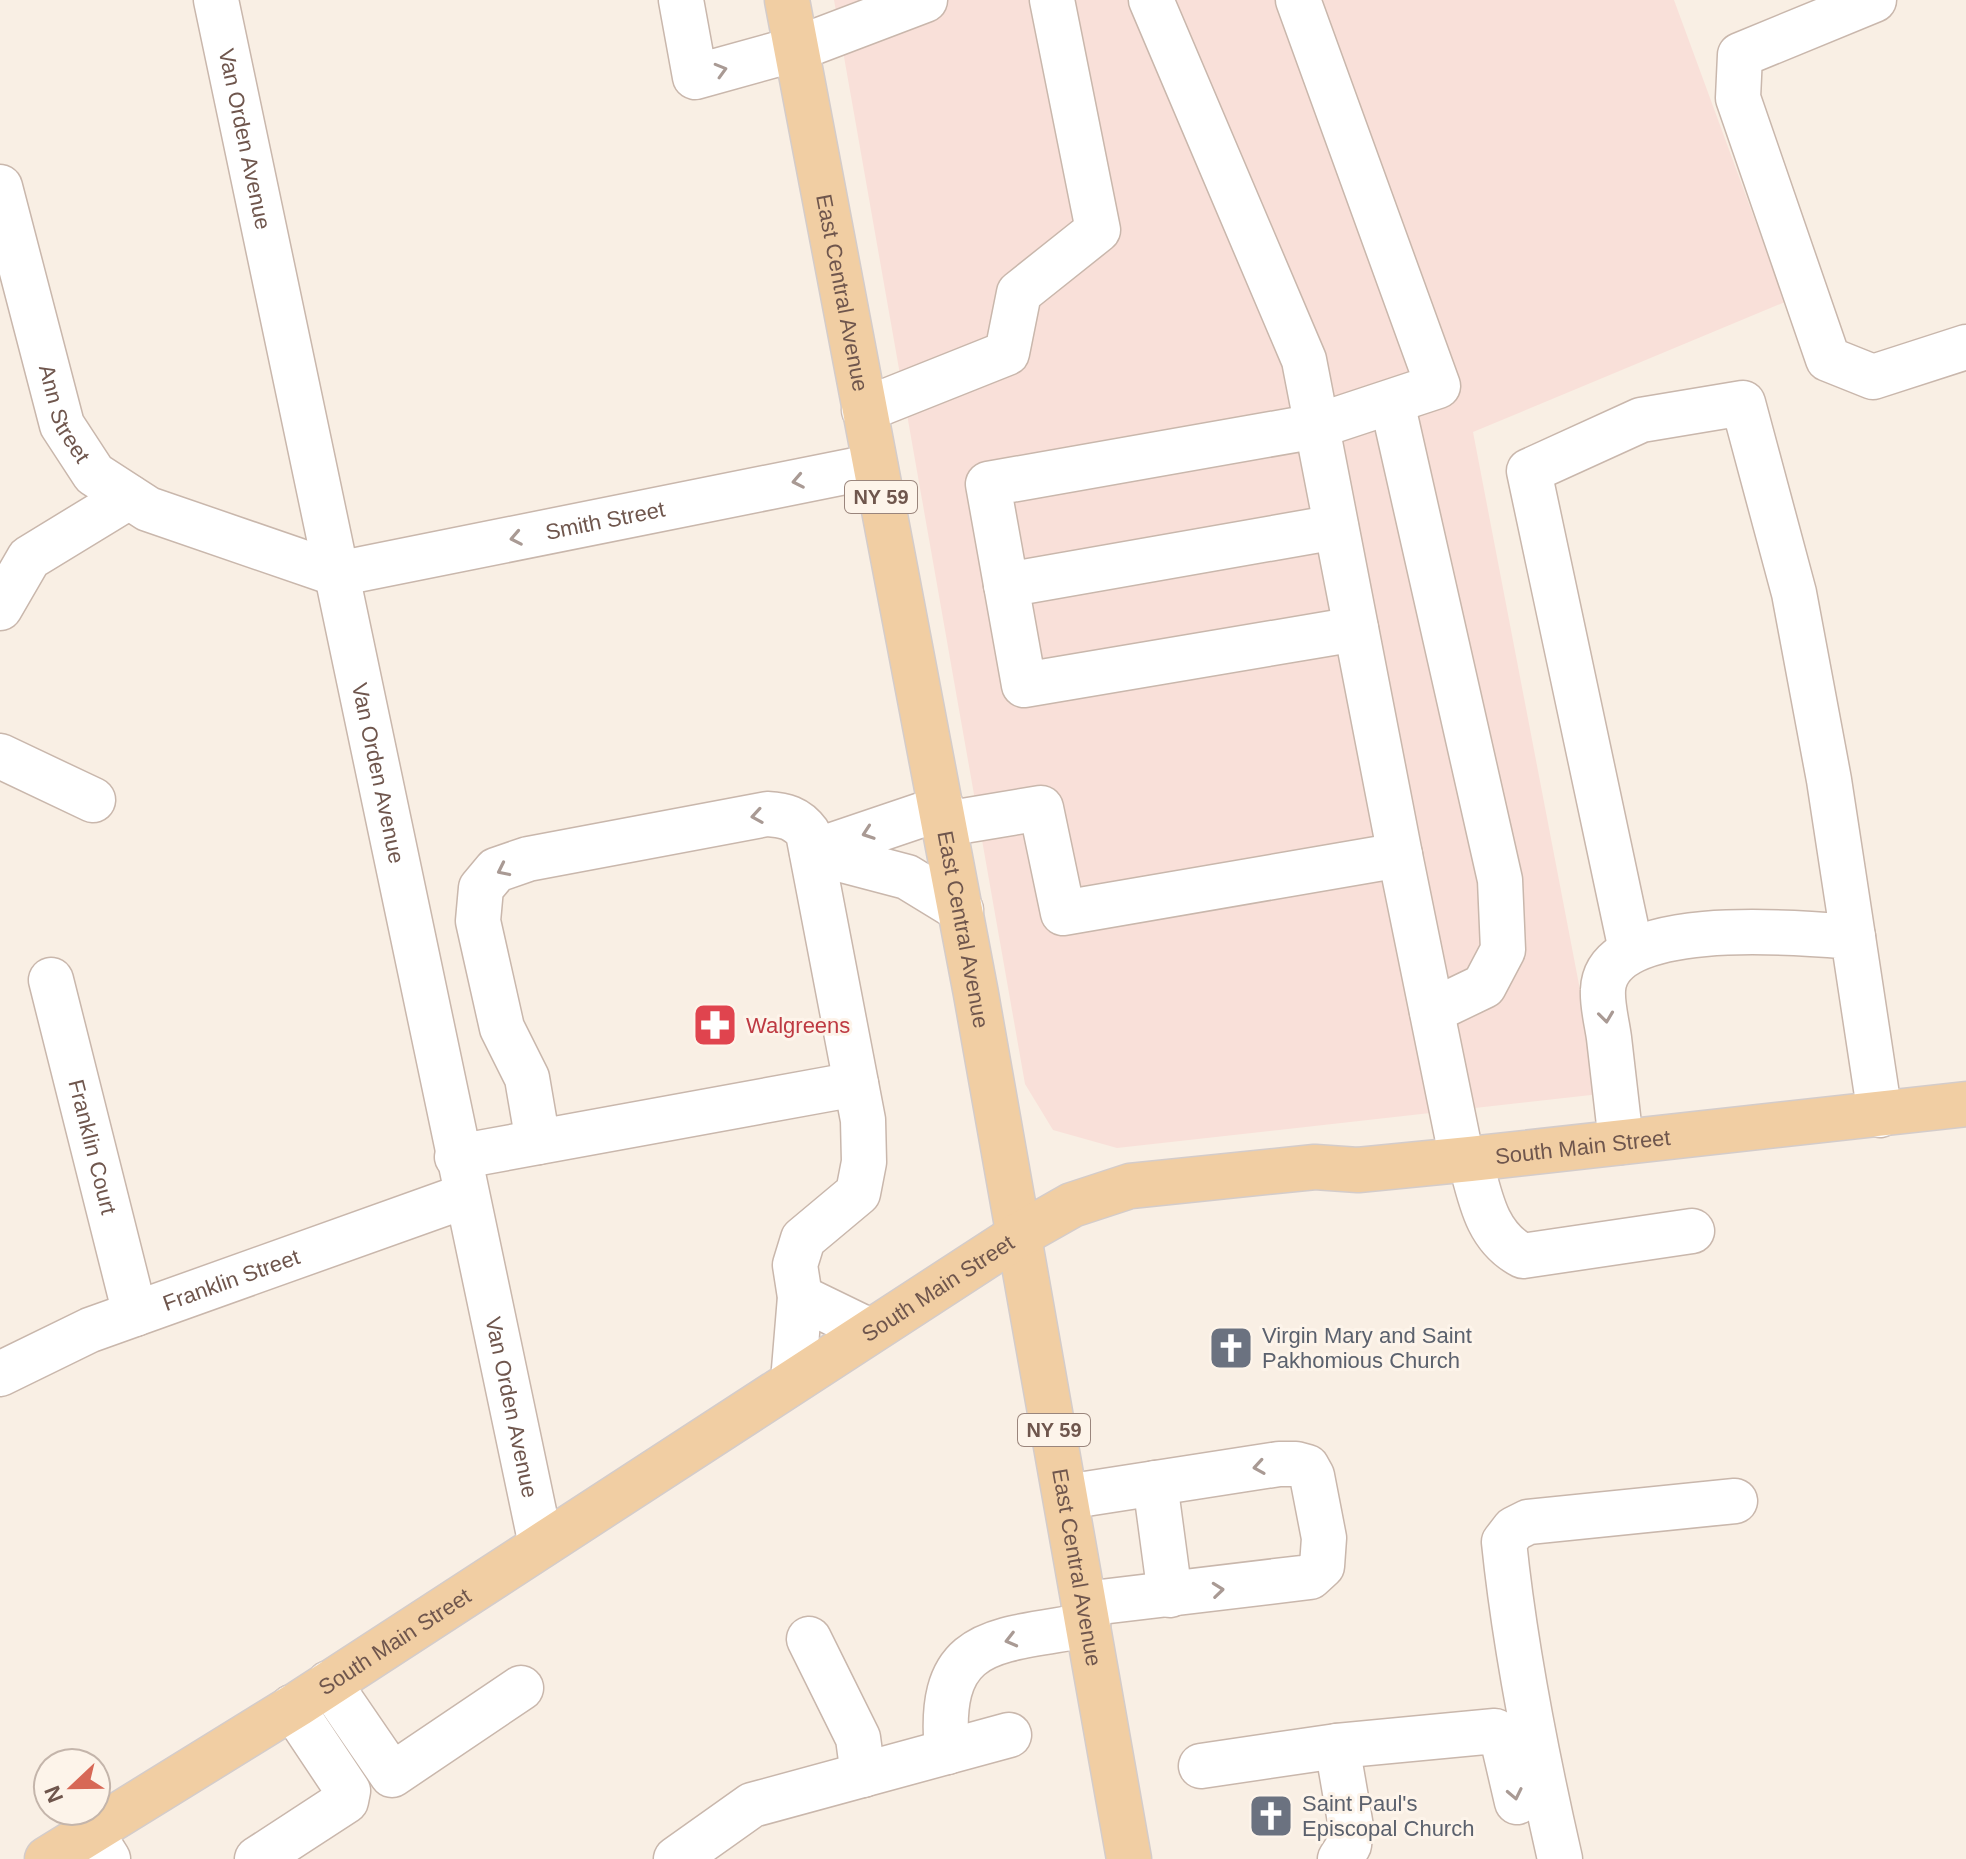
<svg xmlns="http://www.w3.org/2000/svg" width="1966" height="1859" font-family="Arial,sans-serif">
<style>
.commercial{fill:#f9e0d9}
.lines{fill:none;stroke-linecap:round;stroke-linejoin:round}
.minor-casing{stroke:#c9b7ac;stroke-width:47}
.major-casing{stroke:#d4ccca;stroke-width:47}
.minor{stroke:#fff;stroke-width:44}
.major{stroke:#f1cea3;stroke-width:44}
.oneway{stroke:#a99a94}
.labels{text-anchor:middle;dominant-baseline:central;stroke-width:6;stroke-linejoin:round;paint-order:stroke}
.shield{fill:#fdf4ea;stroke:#9a857c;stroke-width:2}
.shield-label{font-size:20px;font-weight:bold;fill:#6f564d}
.street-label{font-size:22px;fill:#6f564d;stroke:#fdf4ea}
.health-label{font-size:22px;fill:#be3a42;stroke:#fdf4ea;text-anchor:start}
.worship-label{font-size:22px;fill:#5b616d;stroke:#fdf4ea;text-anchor:start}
</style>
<rect width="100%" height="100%" fill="#f9efe4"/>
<path class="commercial" d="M834,0h840l111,302 -312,130 127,662 -483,54 -64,-18 -28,-46z"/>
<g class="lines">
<g class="minor-casing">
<g id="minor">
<path id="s1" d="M216,0l325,1545"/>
<path d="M681,0l14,77 101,-28 129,-49"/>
<path d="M1151,0l153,360 96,495 62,305"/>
<path d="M1298,0l140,386 -121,40 -329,58 36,201 332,-56"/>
<path d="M1874,0l-134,55 -2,43 90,261 45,18 93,-30"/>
<path id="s2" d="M0,187l62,238 32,49 54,35 189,65 538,-108"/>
<path d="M1392,402l108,478 3,70 -19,36 -52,25"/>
<path d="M864,410l143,-57 12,-60 79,-63 -46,-230"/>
<path d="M1006,585l330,-58"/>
<path d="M0,608l29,-50 100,-61"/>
<path d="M0,756l93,44"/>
<path d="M942,808l-130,44 95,25 54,33"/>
<path d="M945,824l96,-16 22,105 337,-58"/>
<path d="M1631,950l-102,-479 112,-51 102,-17 51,190 35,187 24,157"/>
<path id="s3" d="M51,980l84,334"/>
<path d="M538,1142l-11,-64 -25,-50 -24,-107 3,-33 15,-18 32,-11 239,-45c18,1 30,4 41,19l55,287 1,42 -6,31 -55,46 -8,26 5,32 -7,84"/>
<path d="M1621,1142c-4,-35 -8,-69 -12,-104 -2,-15 -7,-33 -6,-48 3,-76 200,-57 250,-53l27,178"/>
<path d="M457,1157l399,-73"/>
<path d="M1470,1159c10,38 16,78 53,97l169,-25"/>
<path d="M800,1297l70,34"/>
<path id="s4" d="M0,1374l90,-44 375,-134"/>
<path d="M1155,1483l15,112"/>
<path d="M1066,1497l213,-33h17l11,3 5,9 12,62 -2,28 -12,11 -226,27"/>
<path d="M809,1639l49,99 5,37"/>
<path d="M329,1683l63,92 129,-87"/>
<path d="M1337,1746l14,81 -2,18 -9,14"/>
<path d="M947,1752c-11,-117 48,-110 141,-127"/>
<path d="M1201,1766l136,-20 158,-15 9,15 13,56"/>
<path d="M91,1832l17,27"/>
<path d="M257,1859l89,-58 2,-10 -56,-84"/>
<path d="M676,1859l76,-54 257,-70"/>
<path d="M1560,1859c-24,-105 -45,-210 -56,-317l10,-13 14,-7 207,-21"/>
</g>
</g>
<g class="major-casing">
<g id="major">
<path id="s5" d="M787,0l189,994 153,865"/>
<path id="s6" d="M47,1859l251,-155 721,-469 53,-30 58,-19 185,-19 43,3 112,-11 496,-55"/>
</g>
</g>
<use href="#minor" class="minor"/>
<use href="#major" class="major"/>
</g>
<defs><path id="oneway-chevron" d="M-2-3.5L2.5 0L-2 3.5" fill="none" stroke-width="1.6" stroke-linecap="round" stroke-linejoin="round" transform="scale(2)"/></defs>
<g class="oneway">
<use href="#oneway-chevron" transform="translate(721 70) rotate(-16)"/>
<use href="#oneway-chevron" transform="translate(798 481) rotate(169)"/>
<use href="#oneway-chevron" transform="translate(516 538) rotate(169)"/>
<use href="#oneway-chevron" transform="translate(757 816) rotate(171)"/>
<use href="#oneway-chevron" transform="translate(868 833) rotate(161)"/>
<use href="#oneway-chevron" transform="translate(503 870) rotate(154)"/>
<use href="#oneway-chevron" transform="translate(1606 1017) rotate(83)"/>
<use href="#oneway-chevron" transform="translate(1259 1467) rotate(171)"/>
<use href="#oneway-chevron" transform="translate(1218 1590) rotate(-6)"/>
<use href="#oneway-chevron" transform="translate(1011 1640) rotate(166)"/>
<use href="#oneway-chevron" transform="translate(1515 1794) rotate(78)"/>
</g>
<defs>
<g id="pharmacy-square" transform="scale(2.3)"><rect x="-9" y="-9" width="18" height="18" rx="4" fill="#e0444e" stroke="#fdf4ea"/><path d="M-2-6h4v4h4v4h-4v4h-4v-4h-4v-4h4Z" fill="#fff"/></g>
<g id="church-square" transform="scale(2.3)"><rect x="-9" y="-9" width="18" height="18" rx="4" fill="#6b7280" stroke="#fdf4ea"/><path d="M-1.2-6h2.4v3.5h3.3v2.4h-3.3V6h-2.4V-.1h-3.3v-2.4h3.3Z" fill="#fff"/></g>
</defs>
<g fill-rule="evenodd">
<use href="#pharmacy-square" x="715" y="1025"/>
<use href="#church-square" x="1231" y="1348"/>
<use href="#church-square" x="1271" y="1816"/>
</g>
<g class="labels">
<g class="shield">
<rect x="845" y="481" width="72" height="32" rx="6"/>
<rect x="1018" y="1414" width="72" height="32" rx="6"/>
</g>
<g class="shield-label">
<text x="881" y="497">NY 59</text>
<text x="1054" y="1430">NY 59</text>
</g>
<g class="street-label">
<text stroke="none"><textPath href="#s1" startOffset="142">Van Orden Avenue</textPath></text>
<text stroke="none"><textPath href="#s5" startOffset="298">East Central Avenue</textPath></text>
<text stroke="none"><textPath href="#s2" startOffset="236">Ann Street</textPath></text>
<text stroke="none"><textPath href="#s2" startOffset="842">Smith Street</textPath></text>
<text stroke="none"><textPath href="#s1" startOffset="790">Van Orden Avenue</textPath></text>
<text stroke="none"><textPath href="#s5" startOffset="946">East Central Avenue</textPath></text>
<text stroke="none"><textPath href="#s3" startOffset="172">Franklin Court</textPath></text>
<text stroke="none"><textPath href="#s6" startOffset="1732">South Main Street</textPath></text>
<text stroke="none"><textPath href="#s4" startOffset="250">Franklin Street</textPath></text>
<text stroke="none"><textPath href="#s6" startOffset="1058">South Main Street</textPath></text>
<text stroke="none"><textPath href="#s1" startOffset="1438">Van Orden Avenue</textPath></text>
<text stroke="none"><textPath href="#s5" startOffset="1594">East Central Avenue</textPath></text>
<text stroke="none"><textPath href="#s6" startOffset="410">South Main Street</textPath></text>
</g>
<g class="health-label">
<text x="746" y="1025">Walgreens</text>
</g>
<g class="worship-label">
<text x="1262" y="1335">Virgin Mary and Saint<tspan x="1262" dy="25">Pakhomious Church</tspan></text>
<text x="1302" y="1803">Saint Paul's<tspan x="1302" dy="25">Episcopal Church</tspan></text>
</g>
</g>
<g transform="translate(72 1787) rotate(248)"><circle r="38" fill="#fdf4ea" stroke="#c4b5ab" stroke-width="2"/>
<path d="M0-6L14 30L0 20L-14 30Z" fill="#d76856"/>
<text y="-12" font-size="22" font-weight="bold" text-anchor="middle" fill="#6f564d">N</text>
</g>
</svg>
